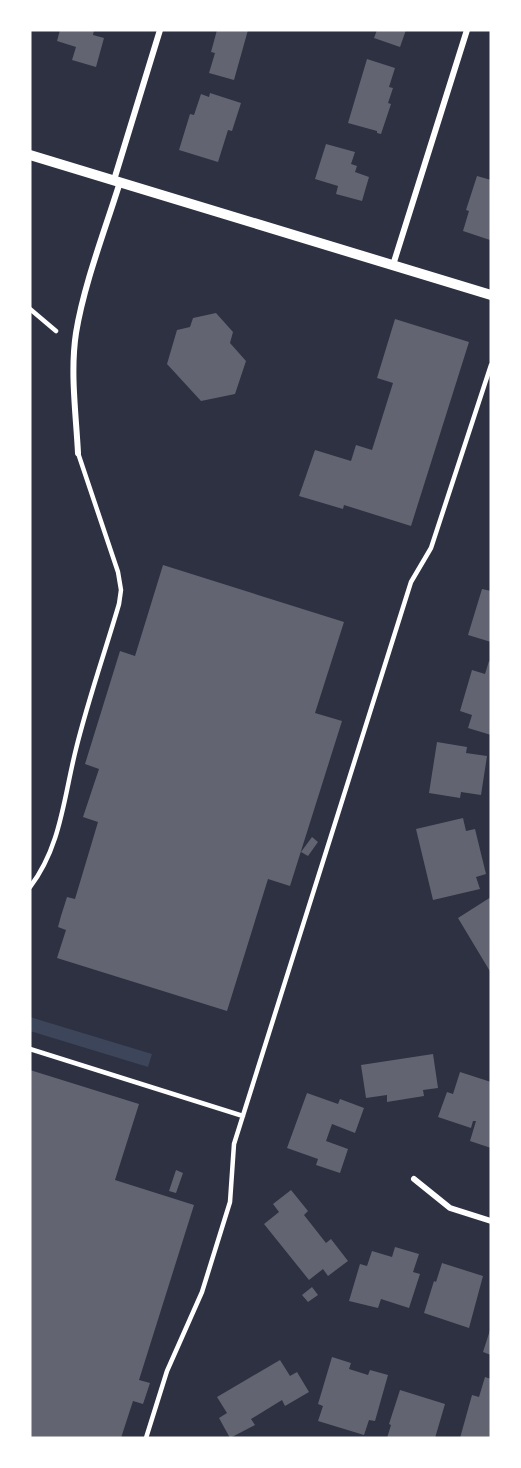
<svg xmlns="http://www.w3.org/2000/svg" width="521" height="1468" font-family="Montserrat,sans-serif">
<style>
.green{fill:#3c4559}
.building{fill:#626471}
.lines{fill:none;stroke-linecap:round;stroke-linejoin:round}
.service{stroke:#fff;stroke-width:4.5}
.minor{stroke:#fff;stroke-width:6}
.tertiary{stroke:#fff;stroke-width:10}
</style>
<rect width="100%" height="100%" fill="#2d3142"/>
<path class="green" d="M30,1017l122,37 -4,13 -118,-36z"/>
<path class="building" d="M60,30h34l-1,5 11,3 -8,29 -24,-7 4,-13 -19,-6z
M217,30h31l-14,50 -25,-7 6,-20 -4,-1z
M377,30h29l-6,17 -26,-9z
M367,59l28,9 -6,19 4,1 -5,15 3,1 -10,30 -4,-1v-2l-29,-8z
M210,93l31,10 -9,28 -4,-1 -10,32 -39,-12 11,-36 4,1 7,-21 8,3z
M326,144l29,8 -4,12 6,2 -2,6 14,5 -7,24 -26,-7 2,-8 -23,-7z
M477,176l14,4 -1,60 -27,-9 6,-20 -3,-1z
M216,313l17,19 -3,11 16,18 -11,33 -34,7 -34,-37 10,-34 13,-3 3,-9z
M395,319l74,23 -58,184 -67,-21 -1,4 -44,-13 16,-46 36,11 5,-16 16,5 21,-67 -16,-5z
M163,565l181,57 -29,91 27,8 -52,165 -22,-7 -41,132 -170,-53 9,-28 -8,-3 3,-11 6,-19 8,2 23,-77 -15,-5 16,-48 -14,-5 35,-113 15,5z
M482,589l9,2v51l-23,-7z
M489,661l2,1v73l-23,-7 4,-13 -12,-4 12,-41 13,4z
M437,742l30,5 -1,6 21,3 -6,39 -20,-3 -1,6 -31,-5z
M463,818l3,13 9,-2 11,45 -10,3 4,12 -47,11 -17,-71z
M312,837l6,5 -10,14 -7,-4z
M491,897v76l-33,-55z
M433,1054l5,34 -15,2 1,6 -37,6v-7l-21,3 -5,-33z
M30,1070l109,34 -24,76 79,25 -55,175 11,3 -7,21 -10,-3 -12,37h-91z
M460,1072l31,10v66l-21,-7 6,-20h-3l-2,7 -33,-11 9,-25 6,2z
M307,1093l31,11 2,-5 24,9 -9,25 -23,-9 -6,17 22,8 -8,24 -24,-8 2,-6 -31,-11z
M176,1170l7,3 -7,20 -7,-2z
M291,1190l17,21 -4,4 22,28 5,-4 17,22 -20,15 -5,-7 -14,11 -45,-56 15,-12 -6,-8z
M395,1247l24,7 -6,18 7,2 -11,34 -28,-9 -3,9 -29,-7 11,-37 7,2 5,-15 20,6z
M442,1263l41,13 -14,52 -45,-15 10,-32 2,1z
M312,1287l6,8 -10,7 -6,-7z
M491,1327v28l-8,-3z
M332,1357l19,6 -2,6 19,6 2,-5 18,5 -13,46 -6,-1 -5,15 -46,-14 5,-15 -5,-2z
M280,1360l10,16 7,-4 12,20 -24,14 -3,-6 -31,19 4,6 -25,13 -11,-20 8,-5 -10,-16z
M485,1377l6,2v59h-31l12,-43 7,2z
M400,1390l45,14 -10,34h-48l4,-13 -2,-1z"/>
<g class="lines">
<path class="service" d="M30,309l26,22
M30,887c31,-40 34,-91 46,-138 12,-49 29,-97 43,-145l2,-14 -3,-18 -40,-119
M30,1049l213,67
M146,1438l21,-67 35,-79 28,-90 4,-58 177,-562 20,-34 60,-183"/>
<path class="minor" d="M114,180l46,-150
M393,265l74,-235
M78,453c-2,-39 -8,-81 -2,-120 8,-49 29,-103 44,-151
M414,1179l36,29 41,13"/>
<path class="tertiary" d="M30,155l461,140"/>
</g>
<rect width="521" height="1468" fill="none" stroke="#ffffff" stroke-width="63"/>
</svg>
